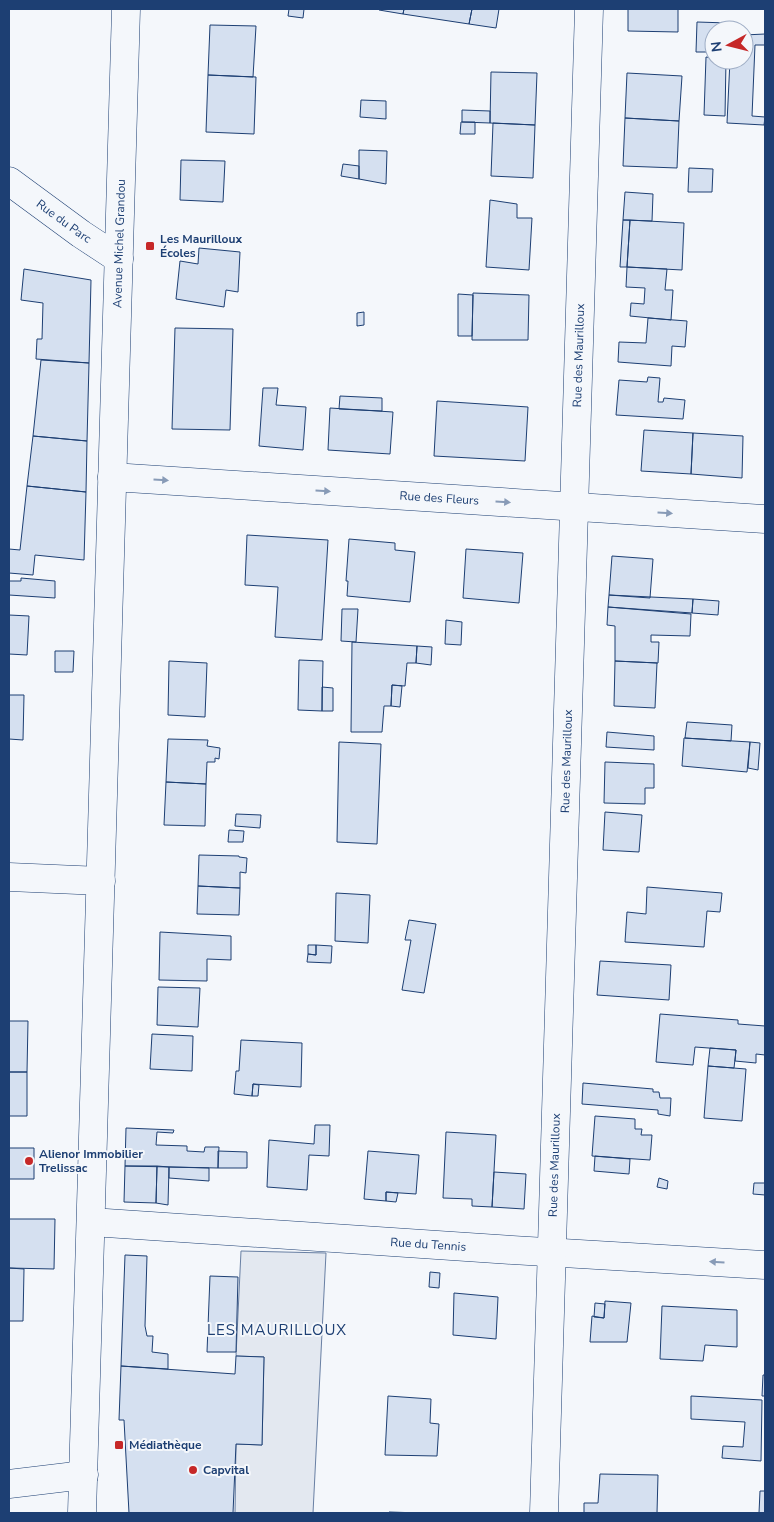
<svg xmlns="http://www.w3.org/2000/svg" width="774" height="1522" font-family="'Nunito Sans',sans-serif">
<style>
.parking{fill:#e3e8f0;stroke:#687fa3}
.building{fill:#d5e0f0;stroke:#1d3f73}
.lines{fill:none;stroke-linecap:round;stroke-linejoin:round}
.minor-casing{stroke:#1d3f73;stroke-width:29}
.secondary-casing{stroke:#1d3f73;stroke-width:29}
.minor{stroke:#f4f7fb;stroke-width:28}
.secondary{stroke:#f4f7fb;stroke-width:28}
.oneway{fill:#889bb7}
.poi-dot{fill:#c62828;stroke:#f4f7fb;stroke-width:2}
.labels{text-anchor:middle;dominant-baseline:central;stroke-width:4;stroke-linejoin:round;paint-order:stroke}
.street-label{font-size:12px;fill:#1d3f73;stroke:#f4f7fb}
.poi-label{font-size:12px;font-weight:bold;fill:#1d3f73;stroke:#f4f7fb;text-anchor:start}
.quarter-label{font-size:15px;letter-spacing:1px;fill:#1d3f73;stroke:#f4f7fb}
</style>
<rect width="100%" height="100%" fill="#f4f7fb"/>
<path class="parking" d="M241,1251l85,2 -13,260h-78l1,-69 26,1 2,-88 -28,-1z"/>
<path class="building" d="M289,9h15l-1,9 -15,-2z
M379,9h25l-1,5 -24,-4z
M404,9h68l-3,15 -66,-10z
M472,9h27l-3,19 -27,-4z
M628,9h50v23l-50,-1z
M697,22l31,1v7h-14v22h-18z
M210,25l46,1 -3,51 -45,-2z
M765,34v11h-10l-3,71 13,1 -1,8 -37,-2 3,-63h14v-25z
M706,57l8,1v2h12l-1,56 -21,-1z
M491,72l46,1 -2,52 -45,-2z
M627,73l55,3 -3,45 -54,-3z
M208,75l48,2 -2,57 -48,-2z
M361,100l25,1v18l-26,-2z
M462,110l28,1v12l-28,-1z
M625,118l54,3 -2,47 -54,-2z
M461,122h14v12h-15z
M493,123l42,2 -2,53 -42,-2z
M359,150l28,1 -1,33 -27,-5z
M181,160l44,1 -2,41 -43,-2z
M343,164l16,2v13l-18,-3z
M689,168l24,1 -1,23h-24z
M625,192l28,2 -1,27 -29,-1z
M490,200l27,4v14h15l-3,52 -43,-3z
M623,220h7l-3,47h-7z
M630,220l54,3 -2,47 -55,-3z
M199,248l41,4 -2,40 -12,-2 -2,17 -48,-8 4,-38 18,3z
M627,267l40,2 -2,21h8l-2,30 -41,-4 1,-13 13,1 1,-16 -19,-1z
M24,269l67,11 -2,83 -53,-4 1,-20h5l1,-36 -22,-3z
M473,293l56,2 -1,45h-56z
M458,294l15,1 -1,41h-14z
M364,312v13l-7,1v-13z
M648,318l39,3 -2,26 -13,-1 -1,20 -53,-4 1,-20 27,1z
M175,328l58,1 -3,101 -58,-1z
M41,360l48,3 -2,78 -54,-5z
M648,377l12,1 -2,24h5l1,-4 21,2 -2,19 -67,-4 3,-35 28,2z
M263,388h15l-2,17 30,2 -3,43 -44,-4z
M340,396l42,2v13l-43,-2z
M437,401l91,6 -3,54 -91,-5z
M330,408l63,4 -3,42 -62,-4z
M644,430l49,3 -2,41 -50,-3z
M693,433l50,3 -1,42 -51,-4z
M33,436l54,5 -1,51 -59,-6z
M27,486l59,6 -2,68 -49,-5 -2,20 -24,-2v-24l11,1z
M247,535l81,5 -6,100 -47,-3 3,-50 -33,-2z
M349,539l46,4v7l20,2 -5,50 -63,-6 1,-15h-2z
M466,549l57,4 -4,50 -56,-5z
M612,556l41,3 -3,39 -41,-3z
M21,578l34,3v17l-46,-3v-14h12z
M609,595l84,4 -1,14 -84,-6z
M693,599l26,2 -1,14 -26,-2z
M608,607l83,7 -1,22 -39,-1v7h8l-1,21 -43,-2v-35l-8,-1z
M342,609h16l-2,33 -15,-1z
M9,615l20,1 -2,39 -18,-1z
M446,620l16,2 -1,23 -16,-1z
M352,642l65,4 -1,17h-9l-2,23 -13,-1 -1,21h-7l-2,26h-31z
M417,646l15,1 -1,18 -15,-2z
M55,651h19l-1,21h-18z
M299,660l24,1 -1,50 -24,-1z
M169,661l38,2 -2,54 -37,-2z
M615,661l42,2 -2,45 -41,-2z
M392,685l10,1 -2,21 -9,-1z
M322,687l11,1v23h-11z
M9,695h15l-1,45 -14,-1z
M687,722l45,3 -1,16 -46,-3z
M607,732l47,4v14l-48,-3z
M684,738l66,4 -3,30 -65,-6z
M168,739l40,1 -1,6 13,2 -1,11 -4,-1v4h-8l-1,22 -40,-2z
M339,742l42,2 -4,100 -40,-2z
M750,742l10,1 -2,27 -10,-2z
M605,762l49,2v24h-9v16l-41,-1z
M166,782l40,2 -1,42 -41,-1z
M605,812l37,3 -3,37 -36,-2z
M236,814l25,1 -1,13 -25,-2z
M229,830l15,1 -1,11h-15z
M199,855l40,1v1l8,1 -1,15 -6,-1v16l-42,-2z
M198,886l42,2 -1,27 -42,-1z
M647,887l75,6 -2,19 -13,-1 -3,36 -79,-5 2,-30 19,2z
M336,893l34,2 -2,48 -33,-2z
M409,920l27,4 -12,69 -22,-3 9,-50h-6z
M160,932l71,4v24l-24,-1v22l-48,-1z
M308,945h8v10l-8,-1z
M316,945l16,1 -1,17 -24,-1 1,-8 8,1z
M600,961l71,4 -2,35 -72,-5z
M158,987l42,1 -2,39 -41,-2z
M660,1014l78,6v4l27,2v29l-9,-1v9l-21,-2 1,-11 -41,-3 -2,18 -37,-3z
M9,1021h19l-1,51h-18z
M152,1034l41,2 -1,35 -42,-2z
M241,1040l61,3 -1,44 -48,-3 -1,12 -18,-2 2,-23h3z
M710,1048l26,2 -2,18 -26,-2z
M708,1066l38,3 -4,52 -38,-3z
M9,1072h18v44h-18z
M583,1083l70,6v3h6l1,6h11l-1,18 -12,-2v-4l-76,-6z
M253,1084l6,1 -1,11h-6z
M595,1116l40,3v10h7l-1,6h11l-2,25 -58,-4z
M315,1125h15l-1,31 -20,-1 -2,35 -40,-3 2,-47 45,4z
M126,1128l48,2 -1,3 -16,-1 -1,13 31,1v5l17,1 1,-5h14l-1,21 -93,-2z
M446,1132l50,3 -4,72 -20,-1v-7l-29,-1z
M9,1148h25v31h-25z
M218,1151l29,1v16h-29z
M368,1151l51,4 -3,39 -30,-2v9l-22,-2z
M595,1156l35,3 -1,15 -35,-3z
M125,1166h32l-1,37 -32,-1z
M157,1166l12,1 -1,38 -12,-2z
M169,1167l40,1v13l-40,-3z
M494,1172l32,2 -2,35 -32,-2z
M659,1178l9,3 -1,8 -10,-2z
M754,1183h11v12l-12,-1z
M386,1192l12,1 -2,9 -10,-1z
M9,1219h46l-1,50 -45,-1z
M125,1255l22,1 -2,70 2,10h6l-1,16 16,2v15l-47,-3z
M9,1268l15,1 -1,52h-14z
M430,1272l10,1 -1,15 -10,-1z
M210,1276l28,1 -2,75h-29z
M454,1293l44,4 -2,42 -43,-4z
M605,1301l26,2 -4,39h-37l2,-26 12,2z
M595,1303l10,1 -1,14 -10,-1z
M662,1306l75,4v37l-32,-2 -2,16 -43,-2z
M236,1356l28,1 -2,88 -26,-1 -3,69h-104l-5,-93h-5l2,-54 114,8z
M763,1375h2v21h-3z
M388,1396l43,3 -1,24 9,1 -2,32 -52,-1z
M691,1396l71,4 -1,61 -39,-3 1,-12 20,1 2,-25 -54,-3z
M600,1474l58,1 -1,38h-73v-10h14z
M760,1491h5v22h-6z
M389,1512l32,1h-32z"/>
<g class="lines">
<g class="minor-casing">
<g id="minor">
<path id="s1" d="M9,181l72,53 38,25"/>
<path id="s2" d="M112,477l653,42"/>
<path d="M9,877l92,4"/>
<path id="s3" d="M91,1222l421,28 253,15"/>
<path d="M9,1484l75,-9"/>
<path id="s4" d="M544,1513l45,-1504"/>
</g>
</g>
<g class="secondary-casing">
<g id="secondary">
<path id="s5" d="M82,1513l44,-1504"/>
</g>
</g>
<use href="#minor" class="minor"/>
<use href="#secondary" class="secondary"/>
</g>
<defs><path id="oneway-solid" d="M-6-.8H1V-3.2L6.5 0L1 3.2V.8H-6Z" transform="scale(1.25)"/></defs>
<g class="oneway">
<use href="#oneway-solid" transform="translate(161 480) rotate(4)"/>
<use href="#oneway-solid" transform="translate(323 491) rotate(4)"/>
<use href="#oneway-solid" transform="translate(503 502) rotate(4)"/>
<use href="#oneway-solid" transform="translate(665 513) rotate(4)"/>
<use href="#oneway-solid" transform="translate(717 1262) rotate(-177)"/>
</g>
<g class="poi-dot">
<rect x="145" y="241" width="10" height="10" rx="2.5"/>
<circle cx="29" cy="1161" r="5"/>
<rect x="114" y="1440" width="10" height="10" rx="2.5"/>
<circle cx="193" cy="1470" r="5"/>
</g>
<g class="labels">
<g class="street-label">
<text stroke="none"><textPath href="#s1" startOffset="68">Rue du Parc</textPath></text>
<text stroke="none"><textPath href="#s5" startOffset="1270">Avenue Michel Grandou</textPath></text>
<text stroke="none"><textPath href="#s4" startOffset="1158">Rue des Maurilloux</textPath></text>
<text stroke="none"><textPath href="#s2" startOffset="328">Rue des Fleurs</textPath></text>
<text stroke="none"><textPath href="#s4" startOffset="752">Rue des Maurilloux</textPath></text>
<text stroke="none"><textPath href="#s4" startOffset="348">Rue des Maurilloux</textPath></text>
<text stroke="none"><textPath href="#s3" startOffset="338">Rue du Tennis</textPath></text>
</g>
<g class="poi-label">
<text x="160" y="239">Les Maurilloux<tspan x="160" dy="14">Écoles</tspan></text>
<text x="39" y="1154">Alienor Immobilier<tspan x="39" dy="14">Trelissac</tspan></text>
<text x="129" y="1445">Médiathèque</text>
<text x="203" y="1470">Capvital</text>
</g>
<g class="quarter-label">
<text x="277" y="1330">LES MAURILLOUX</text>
</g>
</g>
<rect width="774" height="1522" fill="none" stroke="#1d3f73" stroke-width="20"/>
<g transform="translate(729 45) rotate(263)"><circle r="24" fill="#f4f7fb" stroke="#9eadc5"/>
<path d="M0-4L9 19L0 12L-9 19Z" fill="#c62828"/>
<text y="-8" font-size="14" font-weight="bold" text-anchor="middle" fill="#1d3f73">N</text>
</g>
</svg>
